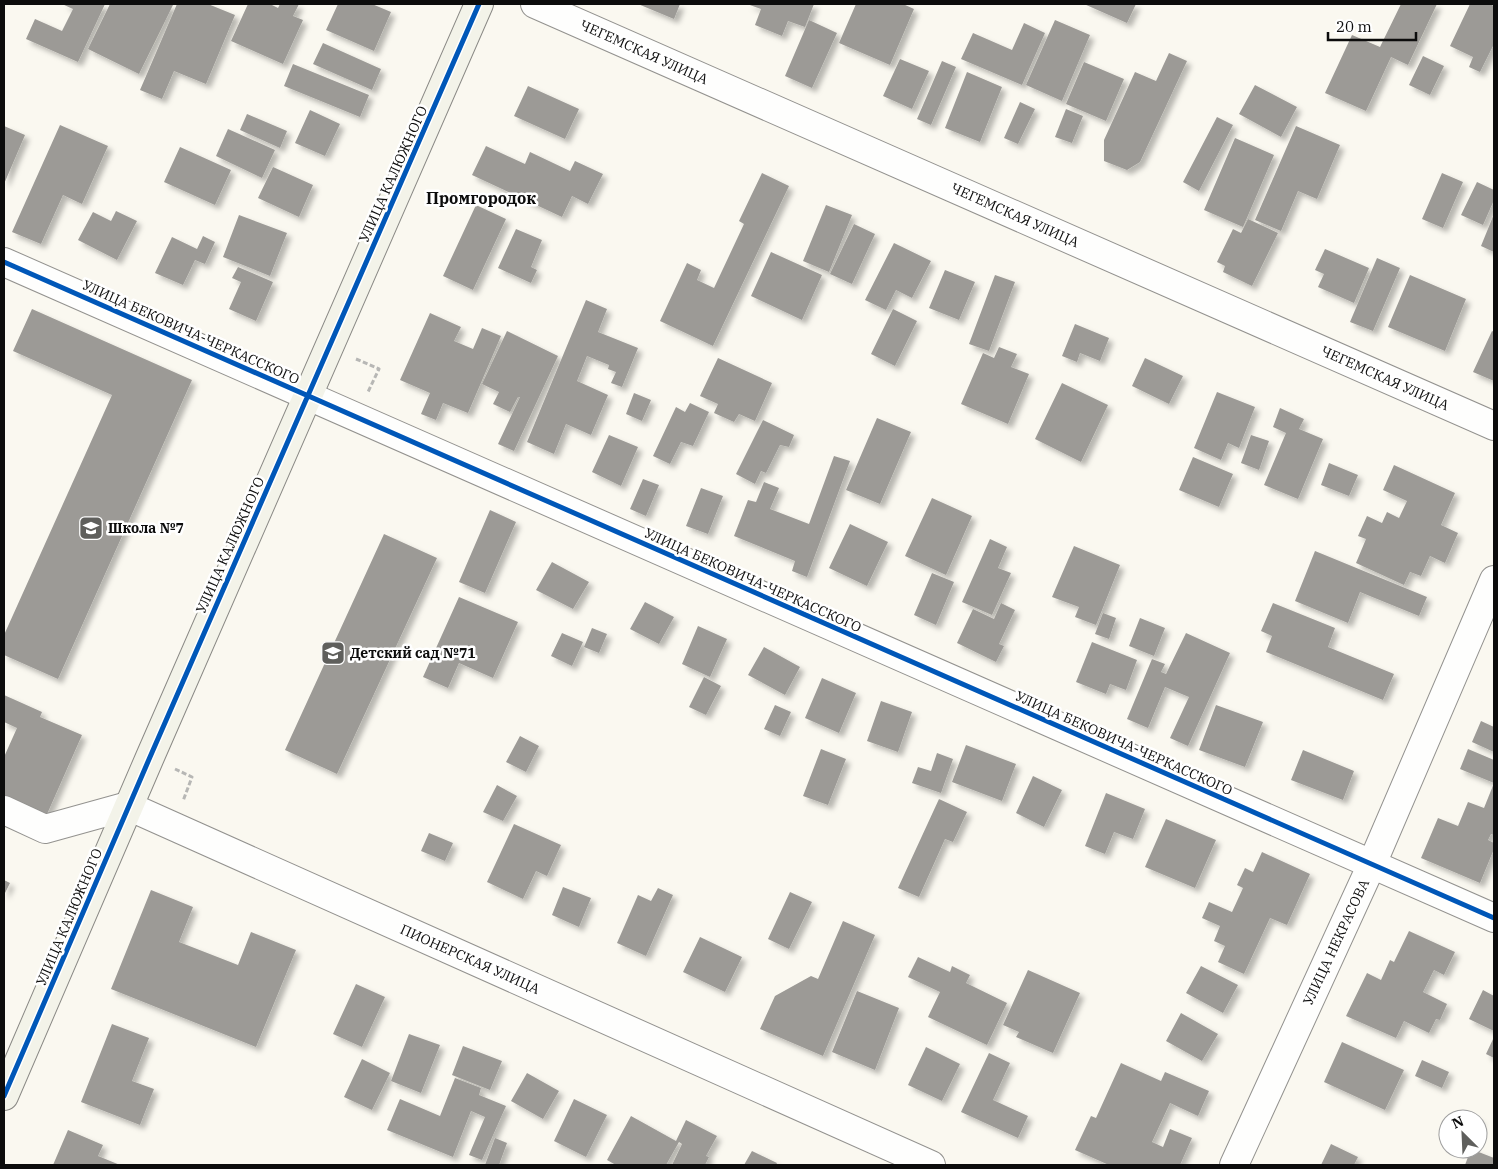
<svg xmlns="http://www.w3.org/2000/svg" width="1498" height="1169" font-family="'IBM Plex Serif',serif">
<style>
.building{fill:#9c9a96;filter:url(#shadow)}
.lines{fill:none;stroke-linecap:round;stroke-linejoin:round}
.street-casing{stroke:#93928f;stroke-width:30}
.secondary-casing{stroke:#8a8985;stroke-width:30}
.path{stroke:#b7b7b5;stroke-width:3;stroke-dasharray:5 2.5;stroke-linecap:butt}
.street{stroke:#fefefd;stroke-width:28}
.secondary{stroke:#f3f3e9;stroke-width:28}
.cycleway-casing{stroke:#fff;stroke-width:8}
.cycleway{stroke:#0057b8;stroke-width:5}
.labels{text-anchor:middle;dominant-baseline:central;stroke-width:5;stroke-linejoin:round;paint-order:stroke}
.street-label{font-size:14px;fill:#0c0c0c;stroke:#fff}
.poi-label{font-size:14px;font-weight:bold;fill:#0c0c0c;stroke:#fff;text-anchor:start}
.quarter-label{font-size:16px;font-weight:bold;fill:#0c0c0c;stroke:#fff}
</style>
<defs>
<filter id="shadow"><feDropShadow dx="4.5" dy="4.5" stdDeviation="2.5" flood-color="#0004"/></filter>
</defs>
<rect width="100%" height="100%" fill="#faf8f0"/>
<path class="building" d="M62,4h43l-27,58 -52,-23 9,-20 27,12 11,-22z
M110,4l63,1 -34,69 -51,-25z
M177,4h31l27,11 -29,69 -32,-13 -12,28 -22,-9z
M248,4h22l8,4 2,-4h19l-6,12 10,4 -20,44 -52,-23z
M338,4h34l19,8 -17,39 -48,-21z
M638,4h42l-6,15z
M747,4h67l-9,23 -17,-6 -6,15 -27,-11 6,-16z
M856,4h47l11,5 -24,56 -51,-22z
M1084,4h52l-9,19z
M1401,4h36l-29,61 -17,-8 -25,54 -41,-18 27,-58 28,12z
M1470,4h20l4,2v38l-14,28 -11,-5 4,-10 -23,-11z
M809,20l28,13 -25,55 -27,-12z
M1055,20l35,15 -28,66 -36,-16z
M1024,23l21,10 -23,52 -61,-26 12,-26 39,17z
M323,43l58,26 -9,21 -59,-26z
M1169,53l18,8 -47,101 -13,8 -23,-9v-21l31,-68 21,9z
M1423,56l21,10 -14,29 -21,-10z
M900,59l29,12 -17,38 -29,-13z
M942,61l14,6 -25,58 -14,-6z
M1084,62l40,17 -18,42 -40,-17z
M293,64l76,31 -9,22 -76,-31z
M967,72l35,15 -22,55 -35,-14z
M1255,85l42,22 -16,30 -42,-23z
M528,86l51,23 -14,30 -51,-23z
M1020,102l15,7 -17,35 -14,-6z
M1066,109l17,7 -11,27 -17,-6z
M310,110l30,14 -15,32 -30,-13z
M247,114l40,17 -7,17 -40,-18z
M1217,117l16,8 -34,66 -16,-9z
M60,125l48,21 -26,58 -19,-9 -22,49 -29,-12z
M4,126l21,9 -21,49z
M1296,126l44,19 -23,54 -19,-8 -17,40 -26,-11z
M228,129l47,21 -13,28 -46,-22z
M1235,138l39,17 -31,72 -39,-17z
M486,146l39,18 5,-12 40,19 5,-10 28,13 -15,30 -16,-8 -10,21 -90,-42z
M180,147l51,23 -16,35 -51,-23z
M273,167l40,18 -14,32 -41,-19z
M762,173l27,13 -76,160 -53,-25 27,-58 14,7 -4,10 17,8 30,-64 -5,-3z
M1442,173l21,9 -20,46 -21,-9z
M1477,182l17,8v10l-11,25 -22,-10z
M476,205l30,14 -33,71 -30,-14z
M826,205l26,10 -23,57 -26,-11z
M116,211l21,10 -20,39 -39,-20 15,-28 18,9z
M1494,214v38l-13,-6z
M239,215l48,18 -17,43 -47,-19z
M1248,219l30,14 -26,53 -29,-14 2,-6 -8,-4 16,-33 8,4z
M854,224l21,10 -23,50 -22,-10z
M516,229l26,11 -11,27 6,3 -6,13 -33,-15z
M203,236l12,6 -10,22 -10,-4 -12,25 -28,-12 17,-36 25,12z
M894,243l37,18 -19,37 -16,-8 -10,20 -21,-10z
M1325,249l44,19 -15,35 -36,-16 6,-13 -9,-4z
M771,252l51,23 -20,45 -51,-24z
M1377,258l23,10 -27,63 -23,-9z
M238,267l35,15 -17,39 -27,-12 12,-27 -9,-4z
M945,270l30,12 -16,38 -30,-12z
M995,275l20,7 -26,69 -20,-7z
M1410,275l56,24 -21,52 -57,-24z
M586,300l21,9 -9,23 40,16 -16,39 -11,-4 5,-11 -8,-3 1,-4 -22,-9 -10,25 31,14 -17,40 -25,-11 -12,30 -27,-12z
M32,309l160,71 -134,299 -54,-24v-20l108,-240 -99,-44z
M893,309l24,12 -22,45 -24,-12z
M430,313l31,14 -7,14 19,8 9,-21 19,8 -33,77 -25,-10 -7,17 -15,-6 9,-21 -30,-13z
M1075,324l34,14 -9,23 -20,-8 -3,9 -15,-6z
M507,331l51,25 -44,95 -16,-7 22,-47h-2l-8,15 -17,-8 6,-12 -17,-8z
M1492,331l2,1v49l-21,-9z
M999,347l18,7 -6,13 18,7 -21,50 -47,-20 22,-51 11,5z
M718,358l54,25 -17,38 -16,-7 -5,8 -20,-9 4,-9 -18,-8z
M1145,358l38,18 -14,28 -37,-18z
M1062,383l46,22 -27,57 -46,-23z
M1217,392l38,15 -16,41 -11,-5 -7,17 -27,-12z
M634,393l17,7 -9,21 -16,-7z
M690,403l19,9 -16,34 -12,-4 -11,22 -17,-8 23,-49 9,5z
M1280,408l24,11 -5,10 24,10 -25,60 -34,-14 22,-52 -13,-6z
M877,418l34,14 -31,72 -34,-14z
M763,420l31,15 -5,12 -9,-2 -14,28 -5,-2 -6,13 -19,-10z
M609,435l29,12 -17,39 -29,-14z
M1251,435l18,6 -10,29 -18,-7z
M834,456l16,5 -43,116 -15,-6 3,-10 -61,-25 14,-36 8,2 8,-20 15,6 -9,21 39,15z
M1193,457l40,17 -14,33 -40,-17z
M1329,463l29,12 -9,21 -28,-11z
M1394,465l61,28 -14,32 17,8 -13,30 -15,-7 -9,20 -11,-4 -6,13 -48,-22 10,-24 -8,-3 9,-20 15,7 5,-11 12,6 8,-17 -24,-11z
M643,479l16,6 -13,31 -16,-7z
M701,488l22,8 -15,38 -22,-8z
M932,498l40,18 -26,59 -41,-19z
M490,510l26,12 -31,71 -26,-11z
M850,524l38,18 -21,44 -38,-18z
M384,534l53,24 -100,216 -52,-24z
M990,539l17,8 -9,21 13,5 -19,42 -30,-13z
M1074,546l46,19 -24,60 -21,-8 4,-10 -27,-10z
M1315,551l112,46 -8,19 -59,-24 -12,31 -53,-22z
M552,562l37,20 -16,27 -37,-19z
M932,573l22,9 -18,43 -22,-10z
M459,597l59,25 -25,56 -34,-15 -11,25 -25,-11z
M645,602l29,15 -15,27 -29,-15z
M1001,603l14,7 -16,34 5,2 -8,16 -39,-19 16,-34 21,10z
M1273,603l62,25 -7,19 66,27 -11,26 -117,-48 6,-16 -11,-5z
M1103,613l13,5 -7,21 -14,-5z
M1140,618l25,10 -11,28 -25,-10z
M698,626l29,13 -17,38 -28,-13z
M592,628l15,6 -8,19 -15,-6z
M562,633l21,9 -11,24 -21,-10z
M1186,633l44,20 -42,93 -18,-8 19,-41 -24,-10 -17,41 -21,-9 25,-60 13,5 -4,8 5,2z
M1092,642l45,18 -11,30 -16,-6 -4,10 -30,-12z
M764,647l36,20 -15,28 -37,-20z
M704,677l17,9 -15,29 -17,-8z
M822,678l34,15 -17,40 -34,-15z
M4,695l38,17 -2,5 42,18 -38,86 -40,-18v-46l13,-29 -13,-6z
M881,701l31,11 -14,40 -31,-11z
M775,705l16,7 -11,24 -16,-7z
M1216,705l47,17 -18,45 -46,-17z
M1481,721l13,6v25l-22,-10z
M520,736l19,10 -13,26 -20,-10z
M966,745l50,19 -14,37 -50,-19z
M821,749l25,10 -18,46 -25,-9z
M1468,749l26,11v23l-34,-14z
M1303,750l51,21 -11,29 -52,-20z
M937,753l16,6 -12,34 -29,-10 6,-16 13,4z
M1033,776l29,14 -18,37 -28,-14z
M1494,783v52l-3,-1 -3,6 6,3v6l-14,34 -59,-25 17,-40 20,8 10,-24 16,6z
M497,785l20,11 -14,25 -20,-9z
M1106,793l39,16 -12,30 -19,-7 -9,22 -20,-8z
M939,799l28,13 -14,30 -8,-3 -26,58 -21,-9z
M1166,819l50,21 -21,48 -50,-21z
M514,824l47,21 -14,31 -11,-5 -13,28 -36,-17z
M429,833l24,10 -8,18 -24,-10z
M1262,852l48,22 -23,51 -17,-7 -26,56 -26,-12 7,-16 -11,-5 6,-15 -18,-8 7,-16 23,10 11,-24 -6,-3 8,-17 8,4z
M4,880l6,3 -6,12z
M563,887l28,11 -12,29 -27,-12z
M658,888l15,7 -27,61 -29,-13 21,-48 13,6z
M151,890l42,17 -14,35 59,23 13,-33 45,18 -40,97 -145,-58z
M790,892l22,10 -23,47 -21,-10z
M843,921l32,14 -52,121 -63,-27 15,-33 36,-20 7,3z
M1409,931l46,21 -11,23 -10,-5 -11,22 24,12 -7,16 -4,-1 -7,14 -25,-12 -8,17 -50,-22 21,-43 14,7 9,-20 4,2z
M700,937l42,20 -17,35 -42,-20z
M918,957l32,15 2,-6 18,9 -4,8 41,20 -20,42 -59,-28 12,-25 -32,-15z
M1201,966l37,19 -15,28 -37,-20z
M1028,970l52,23 -27,60 -37,-16 3,-5 -16,-7z
M356,984l29,13 -23,50 -29,-13z
M1483,990l11,6v35l-25,-12z
M857,991l42,17 -24,62 -43,-18z
M1181,1013l37,21 -16,27 -36,-20z
M112,1024l37,14 -17,43 22,8 -14,36 -59,-23z
M409,1034l31,11 -19,48 -30,-12z
M1494,1037v21l-8,-4z
M1342,1042l62,28 -19,40 -61,-28z
M463,1046l39,15 -12,29 -38,-15z
M926,1047l34,17 -18,37 -34,-16z
M989,1053l21,10 -17,37 35,16 -10,22 -57,-26z
M362,1059l28,14 -18,37 -28,-13z
M1422,1060l27,12 -7,16 -27,-12z
M1121,1063l40,18 4,-9 44,19 -11,25 -28,-13 -18,39 11,5 7,-18 22,9 -12,27h-71l-34,-15 16,-34 5,2z
M527,1073l32,18 -16,28 -32,-18z
M455,1078l26,10 -2,7 27,11 -24,54 -13,-5 16,-38 -14,-6 -18,46 -66,-27 13,-31 40,17z
M574,1099l33,16 -21,42 -32,-16z
M1460,1110l21,10 -3,5v-6h-22z
M631,1116l45,25 10,-21 31,16 -11,20 3,1 -4,8h-33l10,-21 -3,-2 -13,23h-50l-9,-5z
M68,1130l35,15 -5,11 22,9h-67z
M495,1138l12,5 -8,22h-14z
M1331,1144l27,13 -4,8h-33z
M1471,1149l23,9v7h-29z
M752,1151l25,12 -1,2h-32z"/>
<g class="lines">
<g class="street-casing">
<path id="street" d="M535,4l959,422
M4,262l1490,656
M4,810l41,19 83,-23 803,359
M1234,1165l138,-301 122,-284"/>
</g>
<g class="secondary-casing">
<path id="secondary" d="M4,1096l146,-339 329,-753"/>
</g>
<path class="path" d="M356,359l23,10 -11,23
M175,769l17,8 -9,24"/>
<use href="#street" class="street"/>
<use href="#secondary" class="secondary"/>
<g class="cycleway-casing">
<path id="cycleway" d="M4,262l1490,656
M4,1096l146,-339 329,-753"/>
</g>
<use href="#cycleway" class="cycleway"/>
</g>
<defs>
<g id="school-square" transform="scale(1.25)"><rect x="-9" y="-9" width="18" height="18" rx="4" fill="#5f5f5c" stroke="#fff"/><path d="M0-5L7-2L0 1L-7-2ZM-4 1L0 2.5L4 1V4Q0 6-4 4Z" fill="#fff"/></g>
</defs>
<g fill-rule="evenodd">
<use href="#school-square" x="91" y="528"/>
<use href="#school-square" x="333" y="653"/>
</g>
<g class="labels">
<g class="street-label">
<text transform="translate(644 52) rotate(24)">ЧЕГЕМСКАЯ УЛИЦА</text>
<text transform="translate(393 174) rotate(-66)">УЛИЦА КАЛЮЖНОГО</text>
<text transform="translate(1015 215) rotate(24)">ЧЕГЕМСКАЯ УЛИЦА</text>
<text transform="translate(191 332) rotate(24)">УЛИЦА БЕКОВИЧА-ЧЕРКАССКОГО</text>
<text transform="translate(1385 378) rotate(24)">ЧЕГЕМСКАЯ УЛИЦА</text>
<text transform="translate(230 545) rotate(-66)">УЛИЦА КАЛЮЖНОГО</text>
<text transform="translate(753 580) rotate(24)">УЛИЦА БЕКОВИЧА-ЧЕРКАССКОГО</text>
<text transform="translate(1124 743) rotate(24)">УЛИЦА БЕКОВИЧА-ЧЕРКАССКОГО</text>
<text transform="translate(69 917) rotate(-67)">УЛИЦА КАЛЮЖНОГО</text>
<text transform="translate(1336 942) rotate(-65)">УЛИЦА НЕКРАСОВА</text>
<text transform="translate(470 959) rotate(24)">ПИОНЕРСКАЯ УЛИЦА</text>
</g>
<g class="poi-label">
<text x="108" y="528">Школа №7</text>
<text x="350" y="653">Детский сад №71</text>
</g>
<g class="quarter-label">
<text x="481" y="198">Промгородок</text>
</g>
</g>
<rect width="1498" height="1169" fill="none" stroke="#0c0c0c" stroke-width="10"/>
<g transform="translate(1463 1134) rotate(336)"><circle r="24" fill="#ffffff" stroke="#9e9e9e"/>
<path d="M0-4L9 19L0 12L-9 19Z" fill="#5f5f5c"/>
<text y="-8" font-size="14" font-weight="bold" text-anchor="middle" fill="#0c0c0c">N</text>
</g>
<path d="M1328 32v8h88v-8" fill="none" stroke="#0c0c0c" stroke-width="2.5"/>
<text x="1336" y="32" font-size="15" fill="#0c0c0c" stroke="#ffffff" stroke-width="4" paint-order="stroke">20 m</text>
</svg>
